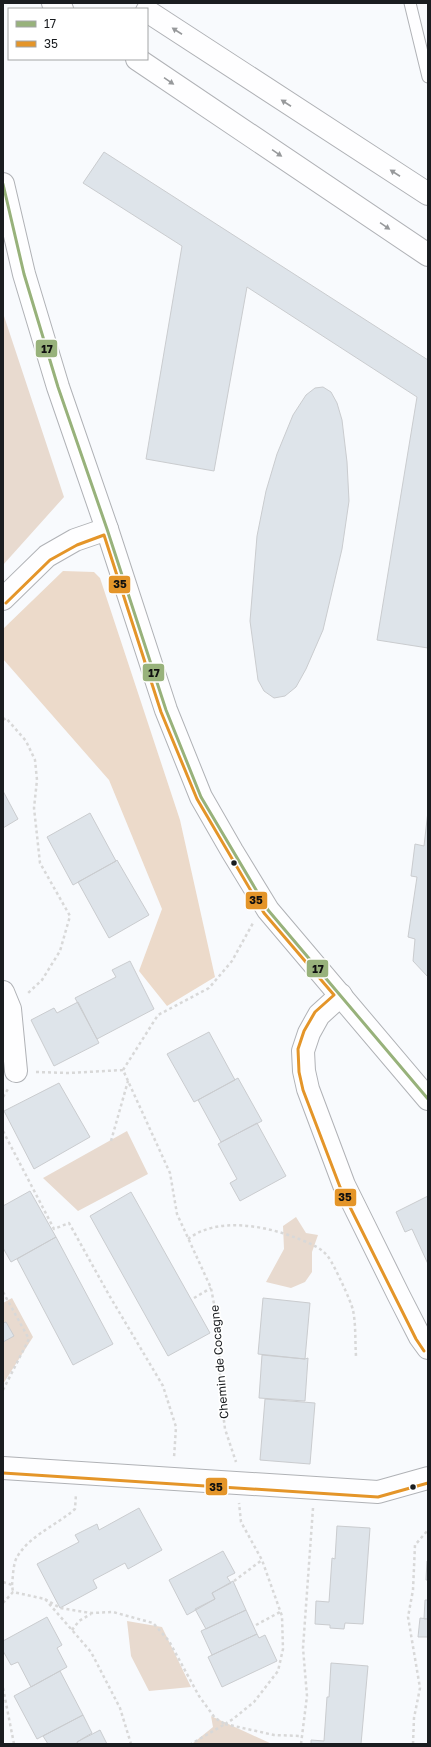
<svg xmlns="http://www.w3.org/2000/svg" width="431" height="1747" font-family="'Golos Text',sans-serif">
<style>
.green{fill:#e8dacf}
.forest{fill:#ecdaca}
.building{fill:#dee4ea;stroke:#cacccf}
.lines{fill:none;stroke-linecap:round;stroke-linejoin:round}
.service-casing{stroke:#b0b2b6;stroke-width:13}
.minor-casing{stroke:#b0b2b6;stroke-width:24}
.tertiary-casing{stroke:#b0b2b6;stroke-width:24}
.secondary-casing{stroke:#b0b2b6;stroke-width:24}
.motorway-casing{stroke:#b0b2b6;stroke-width:24}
.path{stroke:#d8d8d8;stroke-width:2.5;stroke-dasharray:3 3;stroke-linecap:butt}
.service{stroke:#fefeff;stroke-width:11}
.minor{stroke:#fefeff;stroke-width:22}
.tertiary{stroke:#fefeff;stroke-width:22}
.secondary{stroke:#fefeff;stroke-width:22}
.motorway{stroke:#fefeff;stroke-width:22}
.bus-1-casing{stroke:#fff;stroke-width:6}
.bus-2-casing{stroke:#fff;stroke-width:6}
.bus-1{stroke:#98b27b;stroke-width:3}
.bus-2{stroke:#e49529;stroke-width:3}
.oneway{fill:#97999b}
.bus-dot{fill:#1a1d20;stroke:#fff;stroke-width:1.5}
.labels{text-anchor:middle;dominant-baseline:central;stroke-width:3.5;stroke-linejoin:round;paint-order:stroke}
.street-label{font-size:12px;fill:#1a1d20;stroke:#fff}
.line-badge{stroke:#fff;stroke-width:1.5}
.pale-badge-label{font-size:11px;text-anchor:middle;font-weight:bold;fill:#111}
</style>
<rect width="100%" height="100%" fill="#f8fafd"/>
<path class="green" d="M3,313l61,184 -61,68z
M127,1131l21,43 -70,37 -35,-33z
M296,1217l10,16 12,2 -6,17v20l-7,10 -14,6 -25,-6 18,-33 -1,-23z
M12,1298l21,39 -30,47v-81z
M127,1621l35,6 29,60 -42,4 -18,-35z
M211,1716l61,28h-80l21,-17z"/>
<path class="forest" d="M63,571l31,1 6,6 80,242 35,157 -48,29 -28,-35 23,-62 -53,-129 -106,-121v-30z"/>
<path class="building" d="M104,152l324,208v288l-51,-8 40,-243 -170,-110 -33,184 -68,-12 36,-213 -99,-63z
M323,387l8,5 6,11 5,17 5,42 2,39 -7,48 -19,81 -17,39 -10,18 -11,9 -11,2 -10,-7 -6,-11 -8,-59 7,-85 9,-45 11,-37 16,-39 13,-20 9,-7z
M3,791l15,28 -15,9z
M428,811v166l-15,-16 2,-22 -7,-2 9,-60 -6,-1 4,-32 9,2z
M90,813l26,48 -43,24 -26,-48z
M117,860l32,55 -40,23 -31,-56 38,-21z
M130,961l24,48 -57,30 -22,-41 41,-21 -4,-7z
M78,1002l21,41 -45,23 -23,-46 23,-12 3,5z
M209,1032l26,48 -41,22 -27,-48z
M238,1078l24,43 -41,21 -23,-42z
M59,1083l31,54 -56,32 -30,-58z
M257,1123l29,53 -46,25 -10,-18 7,-4 -19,-35z
M30,1191l26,46 -45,25 -8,-14v-42z
M131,1192l79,141 -42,23 -78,-140z
M428,1196v68l-16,-35 -7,3 -9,-20z
M56,1237l57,107 -40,21 -56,-106z
M263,1298l47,5 -5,56 -47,-5z
M6,1322l8,14 -11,6v-19z
M262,1355l43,4 3,-1 -3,43 -46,-3z
M265,1399l50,4 -5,61 -50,-4z
M139,1508l23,42 -34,19 -3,-6 -32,17 4,8 -37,20 -23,-44 42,-22 -4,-7 22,-11 2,6z
M337,1526l33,2 -7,96 -18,-1 -1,6 -14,-1v-3l-15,-1 1,-23 13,1 3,-44 3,1z
M223,1551l12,22 -8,4 4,6 -19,10 3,6 -28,16 -18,-35z
M427,1561h1v19h-2z
M233,1581l13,29 -40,19 -11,-20 20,-10 -3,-6z
M425,1600h3v19h-4z
M246,1610l11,24 -45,21 -11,-24z
M47,1617l15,28 -5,3 10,19 -36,20 -13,-25 -7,3 -8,-14v-10z
M420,1618l8,1v18h-10z
M257,1634l2,4 6,-3 12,26 -55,26 -14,-30z
M331,1663l37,3 -7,78h-50v-4l13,1 3,-44h2z
M60,1671l23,44 -46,24 -23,-43z
M83,1715l9,18 -15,9 1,2h-30l-5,-8z
M100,1730l7,14h-29l-1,-2z"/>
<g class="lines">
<g class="service-casing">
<path id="service" d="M410,3l18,74"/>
</g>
<g class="minor-casing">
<path id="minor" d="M3,992l7,17 6,62
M341,995l-22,20 -10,18 -6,18 1,20 4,18 36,96 55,111 21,41 8,11
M3,1468l375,24 50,-14"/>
</g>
<g class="tertiary-casing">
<path id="tertiary" d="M3,599l44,-43 28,-16 32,-11"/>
</g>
<g class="secondary-casing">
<path id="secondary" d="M3,184l21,90 34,113 49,142 59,181 35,87 31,54 36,59 160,189"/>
</g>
<g class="motorway-casing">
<path id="motorway" d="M53,3l9,6
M147,11l281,183
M137,59l291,196"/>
</g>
<path class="path" d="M3,720l3,-2 20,23 9,19 2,20 -3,28 6,55 30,53 -10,35 -18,29 -15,14
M123,1070l35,-55 51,-27 23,-27 21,-38
M36,1072l33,1 54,-3 47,103 7,41 34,74 7,37 3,72 4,32 11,33
M3,1097l5,-8
M3,1131l51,98 15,-6 40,72 54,91 13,41 -2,31
M111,1141l17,-60
M188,1239c30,-23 79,-13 111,0 12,5 22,8 30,19 5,7 22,43 24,52 3,15 2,31 3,46
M3,1292l26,47 -26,51
M194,1298l17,-10
M234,1581l28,-21
M3,1582l9,3 1,7
M12,1585c1,-8 1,-21 5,-28 13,-22 40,-32 58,-48l1,-15
M45,1599l15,9 31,5 22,-1 40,11 16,18 30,55 16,22 10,6 -34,20
M3,1603l10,-11 32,7 46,53 29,56 11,36
M256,1625l24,-13
M72,1630l7,-9 12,-7
M3,1688l11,56
M225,1724l8,-5 21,-17 24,-31 5,-22 -1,-33 -20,-56 -21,-38 -2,-19
M225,1724l49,11 28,1
M301,1744l6,-48 -4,-48 10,-140
M413,1744l1,-26 6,-30 -12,-71 5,-27 2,-45 13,-15"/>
<use href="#service" class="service"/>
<use href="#minor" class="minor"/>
<use href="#tertiary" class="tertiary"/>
<use href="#secondary" class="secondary"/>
<use href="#motorway" class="motorway"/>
<g class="bus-1-casing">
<path id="bus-1" d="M3,184l21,90 34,113 49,142 59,181 35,87 67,113 160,189"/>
</g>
<g class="bus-2-casing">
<path id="bus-2" d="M6,603l44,-43 27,-15 27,-10 57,177 36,87 67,114 70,82 -19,17 -11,19 -6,18 1,23 4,18 37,97 76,152 8,12
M3,1473l375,24 50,-14"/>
</g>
<use href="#bus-1" class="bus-1"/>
<use href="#bus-2" class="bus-2"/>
</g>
<defs><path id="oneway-solid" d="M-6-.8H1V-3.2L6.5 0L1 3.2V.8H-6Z"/></defs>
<g class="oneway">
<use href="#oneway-solid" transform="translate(177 31) rotate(-147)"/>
<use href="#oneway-solid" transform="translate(169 81) rotate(34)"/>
<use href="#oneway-solid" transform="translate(286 103) rotate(-147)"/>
<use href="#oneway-solid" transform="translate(277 153) rotate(34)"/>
<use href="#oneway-solid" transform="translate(395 173) rotate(-147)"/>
<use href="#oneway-solid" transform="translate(385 226) rotate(34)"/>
</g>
<g class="bus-dot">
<circle cx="234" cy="863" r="3.5"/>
<circle cx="413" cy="1487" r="3.5"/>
</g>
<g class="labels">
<g class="street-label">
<text transform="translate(219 1362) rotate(-95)">Chemin de Cocagne</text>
</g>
</g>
<g class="line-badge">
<rect x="35" y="339" width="23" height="19" rx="4" fill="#98b27b"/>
<rect x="108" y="575" width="23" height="19" rx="4" fill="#e49529"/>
<rect x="142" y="663" width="23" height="19" rx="4" fill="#98b27b"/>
<rect x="245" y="891" width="23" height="19" rx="4" fill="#e49529"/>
<rect x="306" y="959" width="23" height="19" rx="4" fill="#98b27b"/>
<rect x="334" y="1188" width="23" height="19" rx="4" fill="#e49529"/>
<rect x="205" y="1477" width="23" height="19" rx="4" fill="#e49529"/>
</g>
<g class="pale-badge-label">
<text x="47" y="353">17</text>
<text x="120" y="588">35</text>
<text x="154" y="677">17</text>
<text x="256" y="904">35</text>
<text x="318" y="973">17</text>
<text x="345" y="1201">35</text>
<text x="216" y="1491">35</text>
</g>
<rect width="431" height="1747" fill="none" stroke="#1a1d20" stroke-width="8"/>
<rect x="8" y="8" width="140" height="52" fill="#ffffff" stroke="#a3a5a6"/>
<rect x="16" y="21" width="20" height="6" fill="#98b27b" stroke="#a3a5a6"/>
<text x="44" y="28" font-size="12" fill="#1a1d20">17</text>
<rect x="16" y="41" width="20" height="6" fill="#e49529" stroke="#a3a5a6"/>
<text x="44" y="48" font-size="12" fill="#1a1d20">35</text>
</svg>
